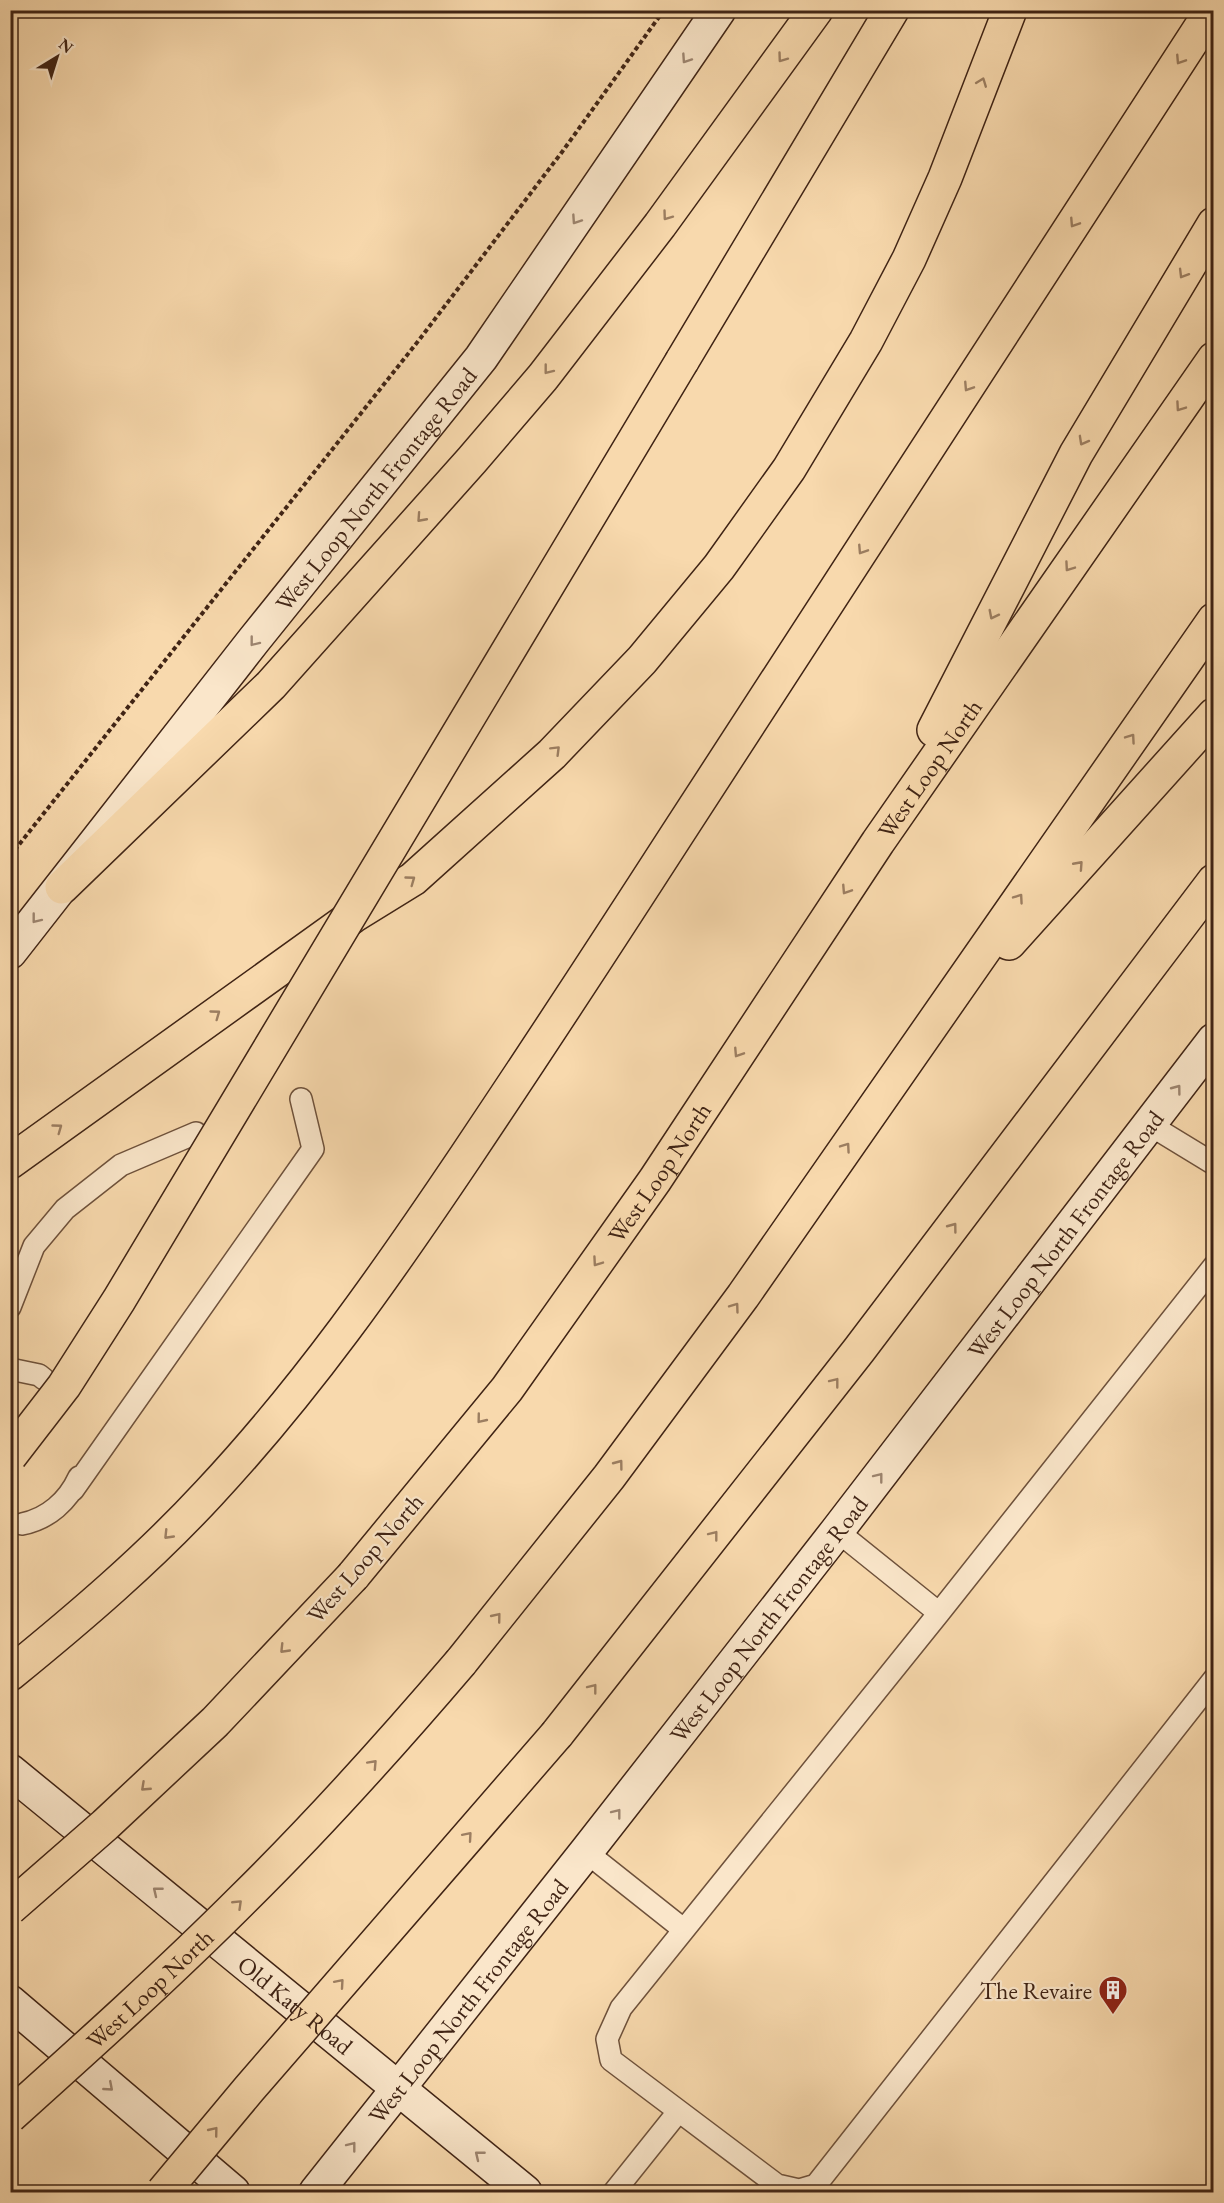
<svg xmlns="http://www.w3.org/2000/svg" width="1224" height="2203" font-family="'EB Garamond',serif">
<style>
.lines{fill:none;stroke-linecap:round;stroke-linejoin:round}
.lane-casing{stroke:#6e513b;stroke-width:24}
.secondary-casing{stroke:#402415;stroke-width:36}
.highway-casing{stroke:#402415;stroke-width:36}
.path{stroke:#402415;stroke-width:4;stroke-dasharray:4.5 3;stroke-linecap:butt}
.lane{stroke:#fae6ca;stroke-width:21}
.secondary{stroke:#fae6ca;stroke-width:33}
.highway{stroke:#f8d9ad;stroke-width:33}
.highway-bridge-casing{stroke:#402415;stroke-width:36;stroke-linecap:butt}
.highway-bridge{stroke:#f8d9ad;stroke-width:33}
.oneway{stroke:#9c7e61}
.oneway2{stroke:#9d8570}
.labels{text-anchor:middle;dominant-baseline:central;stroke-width:4.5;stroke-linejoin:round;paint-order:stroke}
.street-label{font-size:24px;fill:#402415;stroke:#fae6ca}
.poi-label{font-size:24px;fill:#402415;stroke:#fae6ca;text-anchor:end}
</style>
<rect width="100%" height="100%" fill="#f8d9ad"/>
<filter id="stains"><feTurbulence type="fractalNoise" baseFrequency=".00333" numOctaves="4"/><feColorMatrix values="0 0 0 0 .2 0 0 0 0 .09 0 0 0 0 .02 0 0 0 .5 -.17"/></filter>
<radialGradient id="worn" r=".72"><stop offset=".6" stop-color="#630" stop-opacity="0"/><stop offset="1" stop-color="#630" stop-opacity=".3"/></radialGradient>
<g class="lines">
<g class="lane-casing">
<path id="lane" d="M1150,1125l64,39
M1214,1266l-275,347 -318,395 -14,31 4,21 166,125 22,5 17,-5 398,-506
M10,1307l24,-61 31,-37 56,-44 75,-32
M10,1369l29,6 5,4
M73,1490l240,-341 -12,-50
M22,1524c26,-5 46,-23 57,-47
M837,1531l102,82
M586,1852l97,77
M614,2192l64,-80"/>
</g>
<g class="secondary-casing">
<g id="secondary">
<path id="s1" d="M10,952l244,-312 227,-282 238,-348"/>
<path id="s2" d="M10,1771l515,421"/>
<path d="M10,2002l223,190"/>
<path id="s3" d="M316,2192l270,-340 251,-321 377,-491"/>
</g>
</g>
<g class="highway-casing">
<g id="highway">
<path d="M682,361l210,-351"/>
<path d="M934,730l142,-276 138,-230"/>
<path d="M62,887l209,-202 201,-225 71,-83 117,-152 156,-215"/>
<path d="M1009,943l205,-228"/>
<path d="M10,1162l343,-246 60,-37 139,-125 90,-94 77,-93 70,-98 77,-128 43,-82 36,-81 65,-168"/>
<path id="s4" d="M353,1576l154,-187 148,-209 223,-338 336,-483"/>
<path d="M461,1662l148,-185 134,-181 471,-676"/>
<path d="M10,1674c70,-57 138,-115 199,-181 98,-105 177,-218 257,-337 71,-106 141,-213 210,-320 179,-275 358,-550 536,-826"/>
<path d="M557,1734l302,-384 355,-469"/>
</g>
</g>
<path class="path" d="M10,856l409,-516 143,-188 102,-142"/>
<use href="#lane" class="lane"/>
<use href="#secondary" class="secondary"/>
<use href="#highway" class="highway"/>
<g class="highway-bridge-casing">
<g id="highway-bridge">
<path d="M10,1456l54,-70 55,-86 563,-939"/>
<path d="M10,1908l95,-83 110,-103 138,-146"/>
<path id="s5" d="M10,2116c79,-71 158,-142 233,-217 76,-75 148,-155 218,-237"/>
<path d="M163,2192l86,-103 308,-355"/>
</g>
</g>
<use href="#highway-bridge" class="highway-bridge"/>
</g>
<defs><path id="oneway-chevron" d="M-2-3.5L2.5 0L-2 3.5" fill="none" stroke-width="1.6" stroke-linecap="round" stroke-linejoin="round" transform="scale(1.5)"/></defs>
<g class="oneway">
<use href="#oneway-chevron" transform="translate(782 58) rotate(126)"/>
<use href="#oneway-chevron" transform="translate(1180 60) rotate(123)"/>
<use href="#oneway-chevron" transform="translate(982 82) rotate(-69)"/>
<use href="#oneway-chevron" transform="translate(667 216) rotate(126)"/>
<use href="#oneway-chevron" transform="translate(1074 223) rotate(123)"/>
<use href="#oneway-chevron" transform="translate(1183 274) rotate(121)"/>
<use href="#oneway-chevron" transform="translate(548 370) rotate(128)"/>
<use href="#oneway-chevron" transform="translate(968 387) rotate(123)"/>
<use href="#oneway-chevron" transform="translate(1180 407) rotate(125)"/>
<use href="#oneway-chevron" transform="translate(1083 441) rotate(119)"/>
<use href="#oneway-chevron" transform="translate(421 518) rotate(132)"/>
<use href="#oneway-chevron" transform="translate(862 550) rotate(123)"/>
<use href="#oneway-chevron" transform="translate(1069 567) rotate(125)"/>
<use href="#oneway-chevron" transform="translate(993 615) rotate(117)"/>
<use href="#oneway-chevron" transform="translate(1131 738) rotate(-55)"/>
<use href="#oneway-chevron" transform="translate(556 750) rotate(-45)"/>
<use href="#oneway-chevron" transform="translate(1079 865) rotate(-48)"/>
<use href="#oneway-chevron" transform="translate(411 880) rotate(-36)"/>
<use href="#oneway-chevron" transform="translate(846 890) rotate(123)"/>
<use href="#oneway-chevron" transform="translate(1019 898) rotate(-55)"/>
<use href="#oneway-chevron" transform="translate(216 1014) rotate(-36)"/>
<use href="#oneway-chevron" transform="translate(738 1053) rotate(123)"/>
<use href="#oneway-chevron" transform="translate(58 1128) rotate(-36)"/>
<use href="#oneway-chevron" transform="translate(846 1147) rotate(-55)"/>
<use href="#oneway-chevron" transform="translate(953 1227) rotate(-53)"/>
<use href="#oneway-chevron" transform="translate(597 1262) rotate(125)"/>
<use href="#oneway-chevron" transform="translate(735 1307) rotate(-54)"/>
<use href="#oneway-chevron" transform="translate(835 1382) rotate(-52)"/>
<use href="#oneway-chevron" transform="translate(481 1419) rotate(129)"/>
<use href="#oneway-chevron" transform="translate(619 1464) rotate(-53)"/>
<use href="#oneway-chevron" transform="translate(168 1535) rotate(134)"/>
<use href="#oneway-chevron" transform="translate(714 1535) rotate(-52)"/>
<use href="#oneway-chevron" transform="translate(497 1617) rotate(-51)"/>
<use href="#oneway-chevron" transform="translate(284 1649) rotate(134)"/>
<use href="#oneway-chevron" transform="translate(593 1688) rotate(-52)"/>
<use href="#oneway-chevron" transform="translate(373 1764) rotate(-47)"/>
<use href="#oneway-chevron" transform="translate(145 1787) rotate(137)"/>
<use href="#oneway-chevron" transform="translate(468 1836) rotate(-49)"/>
<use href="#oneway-chevron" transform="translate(238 1904) rotate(-44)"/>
<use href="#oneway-chevron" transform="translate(340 1983) rotate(-49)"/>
<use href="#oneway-chevron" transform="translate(214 2131) rotate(-51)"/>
</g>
<g class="oneway2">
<use href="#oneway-chevron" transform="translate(686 59) rotate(124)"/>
<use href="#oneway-chevron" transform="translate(576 220) rotate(124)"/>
<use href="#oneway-chevron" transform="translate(254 642) rotate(128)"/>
<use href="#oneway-chevron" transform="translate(36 919) rotate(128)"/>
<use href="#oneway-chevron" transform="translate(1177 1089) rotate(-53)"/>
<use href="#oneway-chevron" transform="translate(879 1477) rotate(-52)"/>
<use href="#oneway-chevron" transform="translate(617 1813) rotate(-52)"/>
<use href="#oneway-chevron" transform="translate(157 1891) rotate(-141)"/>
<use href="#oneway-chevron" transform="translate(109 2087) rotate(41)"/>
<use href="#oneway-chevron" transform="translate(352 2146) rotate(-52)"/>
<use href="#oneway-chevron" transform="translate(479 2155) rotate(-141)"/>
</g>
<defs>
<g id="building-pin" transform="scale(1.5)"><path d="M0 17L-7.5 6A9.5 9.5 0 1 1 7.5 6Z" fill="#8f2418" stroke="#fae6ca"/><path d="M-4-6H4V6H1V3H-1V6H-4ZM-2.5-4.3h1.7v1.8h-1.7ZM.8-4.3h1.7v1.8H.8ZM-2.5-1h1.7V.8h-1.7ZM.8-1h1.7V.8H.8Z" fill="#fff"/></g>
</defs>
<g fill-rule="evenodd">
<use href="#building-pin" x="1113" y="1990"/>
</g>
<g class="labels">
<g class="street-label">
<text stroke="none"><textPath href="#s1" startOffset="590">West Loop North Frontage Road</textPath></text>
<text stroke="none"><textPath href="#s4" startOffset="993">West Loop North</textPath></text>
<text stroke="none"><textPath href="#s4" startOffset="507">West Loop North</textPath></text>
<text stroke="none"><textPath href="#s3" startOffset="1216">West Loop North Frontage Road</textPath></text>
<text transform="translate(365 1558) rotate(-49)">West Loop North</text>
<text stroke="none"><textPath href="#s3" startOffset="730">West Loop North Frontage Road</textPath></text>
<text stroke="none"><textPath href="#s5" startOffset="189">West Loop North</textPath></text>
<text stroke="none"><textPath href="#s3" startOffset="244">West Loop North Frontage Road</textPath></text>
<text stroke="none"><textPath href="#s2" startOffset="369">Old Katy Road</textPath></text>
</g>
<g class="poi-label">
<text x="1092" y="1990">The Revaire</text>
</g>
</g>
<rect width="1224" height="2203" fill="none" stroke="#f8d9ad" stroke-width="36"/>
<rect x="12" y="12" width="1200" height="2179" fill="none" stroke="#402415" stroke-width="3"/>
<rect x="18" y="18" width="1188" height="2167" fill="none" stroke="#402415" stroke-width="1.5"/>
<g transform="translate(57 57) rotate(38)" stroke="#fae6ca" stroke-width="4.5" paint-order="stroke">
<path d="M0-4.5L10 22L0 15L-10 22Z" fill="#402415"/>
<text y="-9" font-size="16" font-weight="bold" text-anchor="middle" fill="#402415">N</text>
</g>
<rect width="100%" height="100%" filter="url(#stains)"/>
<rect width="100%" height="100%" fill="url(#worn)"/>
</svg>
